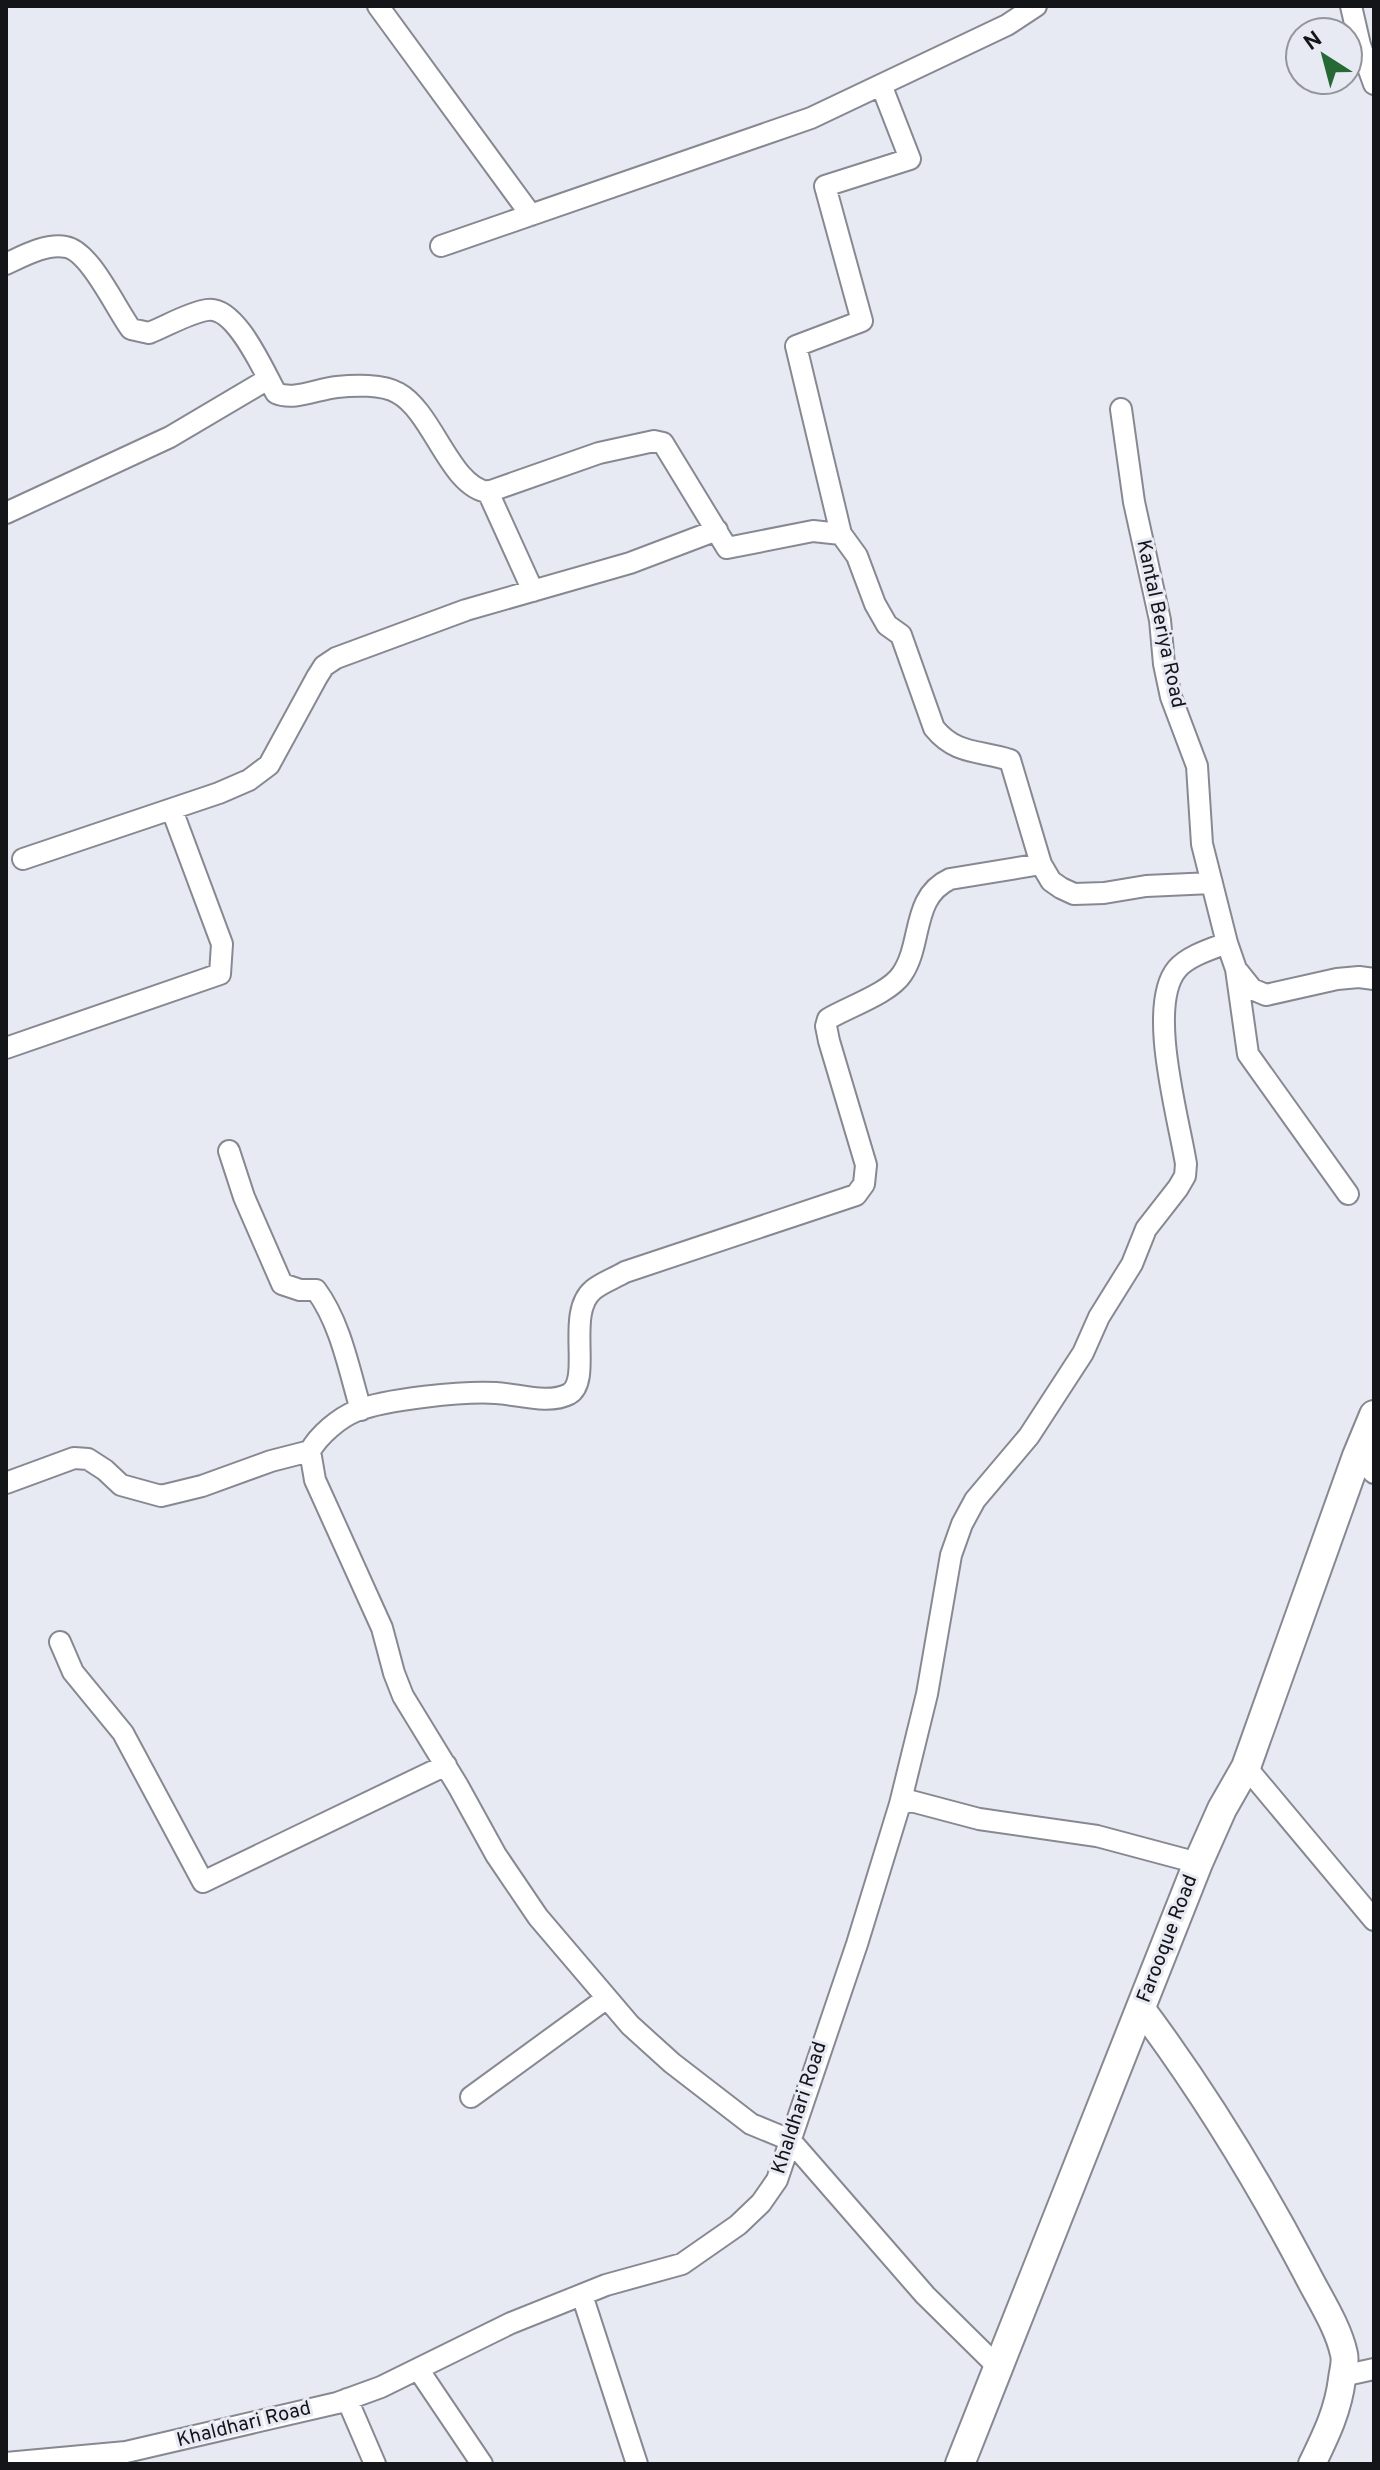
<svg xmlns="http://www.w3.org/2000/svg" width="1380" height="2470" font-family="Overpass,sans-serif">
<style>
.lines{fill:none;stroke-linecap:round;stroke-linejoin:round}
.minor-casing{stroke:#878992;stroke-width:24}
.tertiary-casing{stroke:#878992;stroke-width:30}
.secondary-casing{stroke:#878992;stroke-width:32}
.minor{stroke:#fff;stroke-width:20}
.tertiary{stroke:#fff;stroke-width:26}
.secondary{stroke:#fff;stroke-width:28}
.labels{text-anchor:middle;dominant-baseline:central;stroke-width:6;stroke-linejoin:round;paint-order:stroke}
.street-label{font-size:20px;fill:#141519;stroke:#e7e9f3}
</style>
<rect width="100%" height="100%" fill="#e7e9f3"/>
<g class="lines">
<g class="minor-casing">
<path id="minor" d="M378,6l153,209
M1351,6l9,39 14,39
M441,246l370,-128 196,-93 29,-19
M6,264c17,-8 40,-21 60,-17 24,4 50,62 65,82l18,4c18,-7 39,-20 58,-23 29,-5 57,62 69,83 18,8 41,-4 61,-6 17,-2 46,-3 61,6 35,19 52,94 90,99l111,-39 55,-12 9,2 64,105 86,-17 28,3 16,22 18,48 12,21 14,10 33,93c22,27 45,22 76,32l31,104 10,17 10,7 13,6 30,-1 42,-7 66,-3
M1121,409l13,93 26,118 4,44 7,33 26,69 5,78 25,99 9,26 16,20 14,6 71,-16 22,-2 15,2
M488,492l45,99
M6,513l164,-76 98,-58
M841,534l-45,-188 66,-25 -37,-135 85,-27 -28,-72
M23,859l196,-66 30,-13 20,-15 48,-88 7,-11 12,-8 130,-48 164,-47 87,-33
M1236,969l12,85 100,140
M6,1048l214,-74 2,-30 -50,-134
M229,1151l15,46 38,87 18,6h16c25,34 33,80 45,120
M1357,1456l17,17
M6,1483l68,-25 14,1 17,11 16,15 40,11 41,-10 69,-25 39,-10
M60,1642l13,30 50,61 80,149 243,-117
M1246,1767l128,153
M900,1804l27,-110 24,-139 11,-31 13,-24 54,-64 54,-83 16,-36 33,-53 14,-35 32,-41 7,-12 1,-12c-7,-45 -40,-158 -9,-195 11,-13 34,-20 50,-26
M471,2097l136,-99
M582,2295l55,169
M998,2367l-73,-72 -135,-155 -39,-16 -79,-61 -42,-38 -92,-108 -42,-62 -38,-69 -55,-90 -9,-23 -12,-45 -67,-148 -5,-29c9,-16 29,-33 46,-40 29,-12 108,-20 140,-18 22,1 52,12 73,1 24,-14 -4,-81 24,-104 8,-7 22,-12 32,-18l231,-77 8,-11 2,-19 -37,-124 -3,-15 2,-7c20,-12 62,-26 74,-45 21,-31 9,-77 48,-95l91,-15
M418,2369l64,95
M1342,2376l32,-7
M347,2399l28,65
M6,2463l120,-11 211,-49 44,-16 130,-64 95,-38 76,-21 56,-39 23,-22 16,-23 80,-236 43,-140 11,-3 68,18 118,17 101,27"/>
</g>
<g class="tertiary-casing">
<path id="tertiary" d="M1141,2008c62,83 116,171 165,264 13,26 32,54 38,82 2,8 -1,17 -2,25 -4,32 -16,56 -30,85"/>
</g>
<g class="secondary-casing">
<path id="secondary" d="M960,2464l238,-601 24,-54 24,-42 111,-311 17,-41"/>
</g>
<use href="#minor" class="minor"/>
<use href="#tertiary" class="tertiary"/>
<use href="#secondary" class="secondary"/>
</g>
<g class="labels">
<g class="street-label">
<text transform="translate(1160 624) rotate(78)">Kantal Beriya Road</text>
<text transform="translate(1168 1939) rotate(-69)">Farooque Road</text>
<text transform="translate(800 2108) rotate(-72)">Khaldhari Road</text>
<text transform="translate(244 2425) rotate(-14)">Khaldhari Road</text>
</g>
</g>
<rect width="1380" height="2470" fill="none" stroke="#141519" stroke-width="16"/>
<g transform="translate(1324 56) rotate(324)"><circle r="38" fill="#e7e9f3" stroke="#93949c" stroke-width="2"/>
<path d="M0-6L14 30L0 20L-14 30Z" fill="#256934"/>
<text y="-12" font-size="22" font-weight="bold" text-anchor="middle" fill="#141519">N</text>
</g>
</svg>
